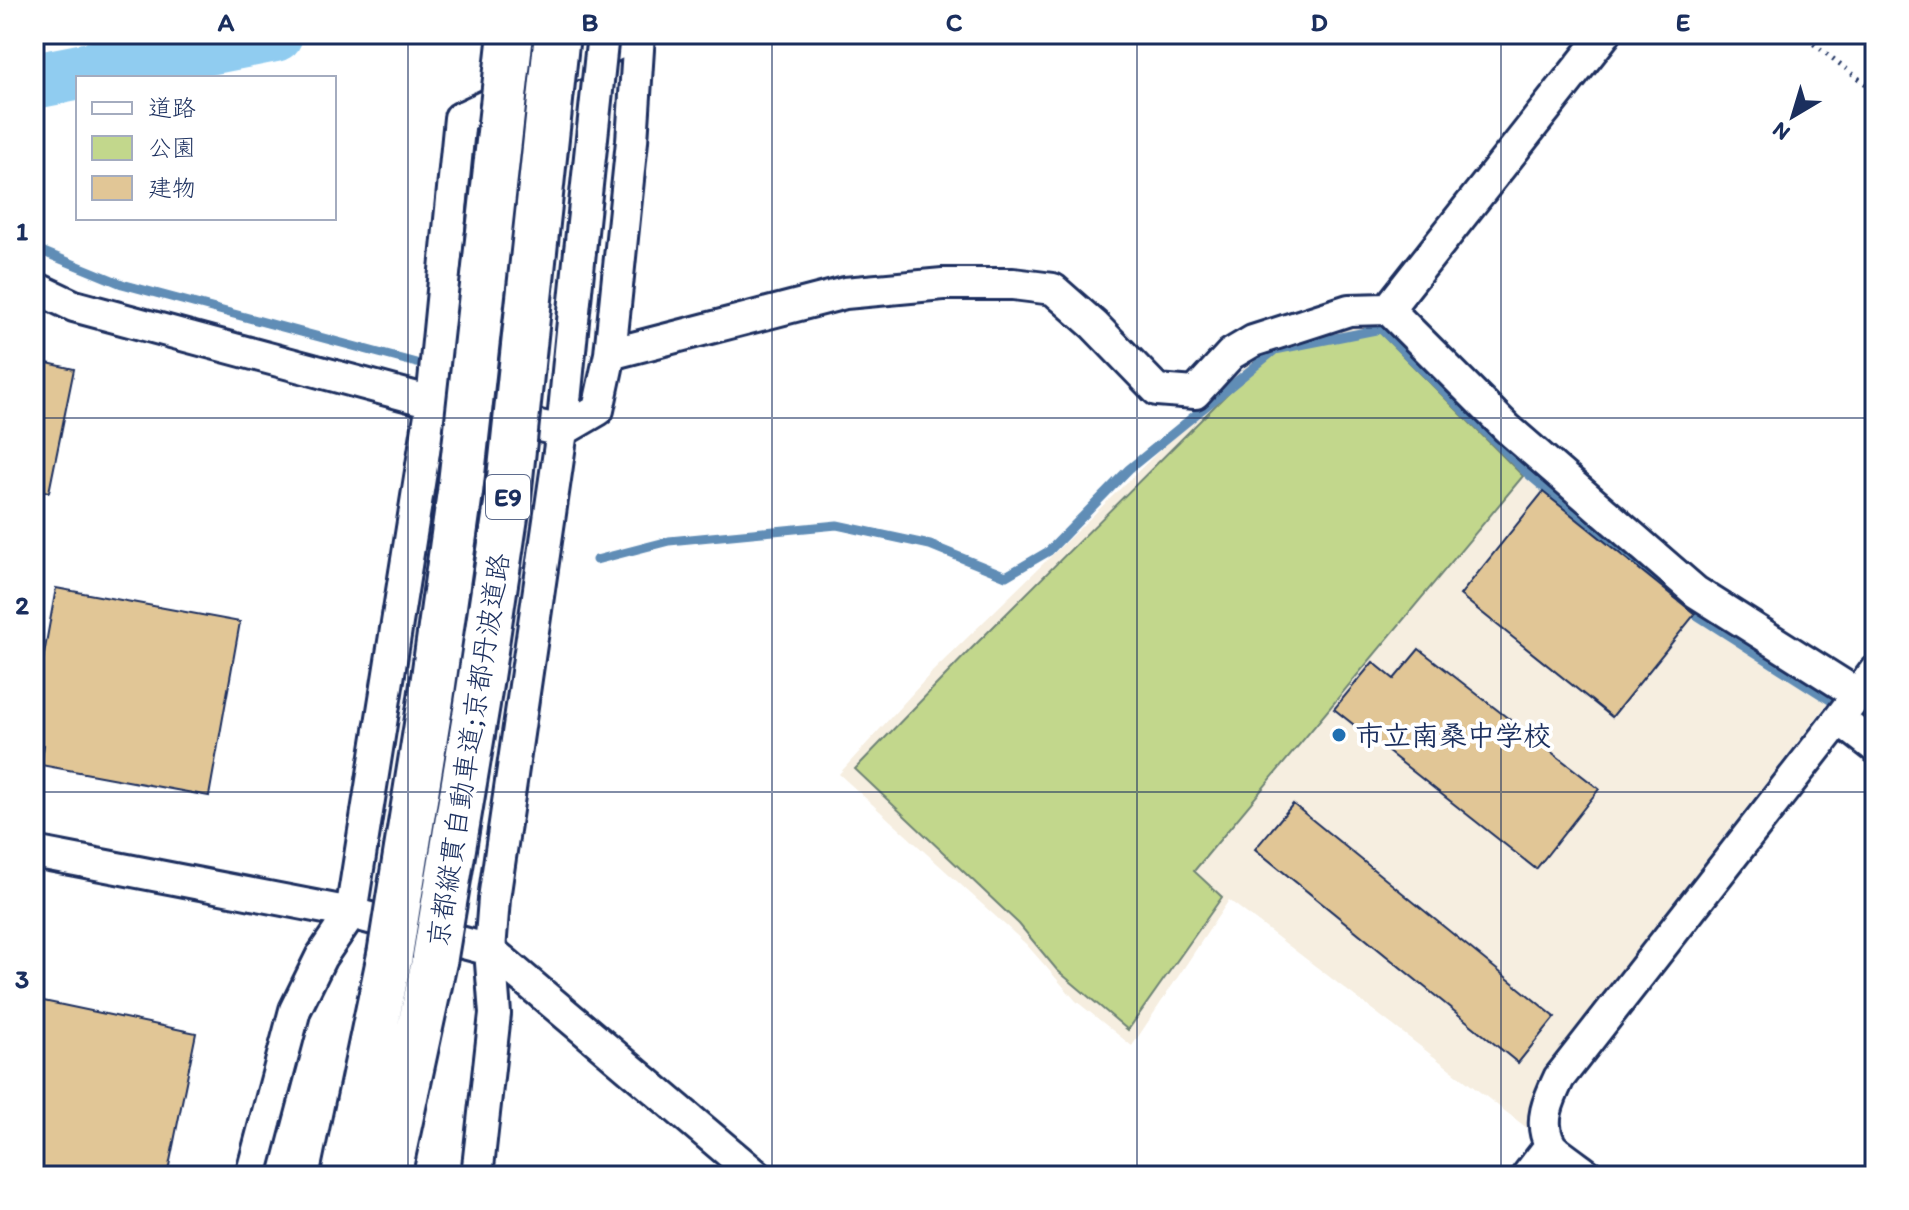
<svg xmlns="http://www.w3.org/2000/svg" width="1909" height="1210" font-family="Itim,'Klee One',sans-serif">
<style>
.built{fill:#f6eee0}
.green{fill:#c2d78c;stroke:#6e8375;stroke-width:2}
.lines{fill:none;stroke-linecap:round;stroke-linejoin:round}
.stream{stroke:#618db6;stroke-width:9}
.river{stroke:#90ccf0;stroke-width:56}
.building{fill:#e1c696;stroke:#1b2f5e;stroke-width:2}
.minor-casing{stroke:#1b2f5e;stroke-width:36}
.highway-casing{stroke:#1b2f5e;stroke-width:50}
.path{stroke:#1b2f5e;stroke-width:5;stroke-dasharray:2 6;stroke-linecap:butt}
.minor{stroke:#fff;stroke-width:30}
.highway{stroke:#fff;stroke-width:44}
.minor-bridge-casing{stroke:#1b2f5e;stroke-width:36;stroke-linecap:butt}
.highway-bridge-casing{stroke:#1b2f5e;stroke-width:50;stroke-linecap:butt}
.minor-bridge{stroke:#fff;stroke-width:30}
.highway-bridge{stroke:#fff;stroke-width:44}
.grid{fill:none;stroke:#1b2f5e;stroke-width:2;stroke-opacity:0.55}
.poi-dot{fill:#1f6fb2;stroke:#fff;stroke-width:3}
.labels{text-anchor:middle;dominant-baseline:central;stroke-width:8;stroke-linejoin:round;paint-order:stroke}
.shield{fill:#fff;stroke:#5f6d8e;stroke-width:2}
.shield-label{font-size:26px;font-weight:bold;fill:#1b2f5e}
.poi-label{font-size:28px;font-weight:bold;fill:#1b2f5e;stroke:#fff;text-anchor:start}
.street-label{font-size:28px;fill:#1b2f5e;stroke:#fff}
.neatline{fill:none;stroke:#1b2f5e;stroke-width:3}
.grid-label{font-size:26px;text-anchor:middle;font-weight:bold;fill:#1b2f5e}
</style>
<rect width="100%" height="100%" fill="#fff"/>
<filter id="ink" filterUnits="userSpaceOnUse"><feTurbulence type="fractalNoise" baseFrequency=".0125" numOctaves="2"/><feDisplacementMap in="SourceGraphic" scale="16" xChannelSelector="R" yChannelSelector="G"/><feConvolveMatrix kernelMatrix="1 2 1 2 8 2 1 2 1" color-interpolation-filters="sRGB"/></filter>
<g filter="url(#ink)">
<path class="built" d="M1385,320l449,375 -271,349 -25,41 -7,46 -302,-231 -97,146 -56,-45 -50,-57 -187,-170 94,-103 344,-335z"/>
<path class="green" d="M1376,329l147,147 -329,395 28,26 -94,133 -71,-60 -38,-46 -164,-155 116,-120 306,-305z"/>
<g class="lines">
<path class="stream" d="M34,248l88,36 298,80
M596,560l73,-19 168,-16 93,20 76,31 43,-25 80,-82 146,-119 106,-21 147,145 162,137 146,93 3,-4"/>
<path class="river" d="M34,81l241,-47"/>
</g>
<path class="building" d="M34,360l40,9 -25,123 -15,-3z
M1543,492l152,122 -83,103 -152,-122z
M56,588l184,34 -31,174 -168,-31 3,-20 -10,-2v-33z
M1419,649l180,140 -63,80 -202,-160 39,-47 21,17z
M1293,804l262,213 -37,46 -263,-214z
M34,999l162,34 -29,143h-133z"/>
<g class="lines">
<g class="minor-casing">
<path id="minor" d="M34,287l40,19 358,96 130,29 36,-21 12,-56 22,-213 7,-107 -179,84 -28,284 -81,511 -30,44 -26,53 -44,166
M1388,309l217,-275
M610,354l235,-61 98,-9h70l40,5 41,36 63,65 38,3 36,-39 22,-13 96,-31 39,-1 119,119 189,164 161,102
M1839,719l36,28
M34,852l317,61 139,37 267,226
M477,1176l18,-162 -5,-64 4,-51 68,-468 18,-180
M1527,1176l23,-30
M1589,1176c-8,-7 -35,-24 -39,-32 -12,-22 -1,-45 9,-66l280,-359 36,-48"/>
</g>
<g class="highway-casing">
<path id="highway" d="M344,1176l46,-221
M388,1176l47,-219"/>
</g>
<path class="path" d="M1801,34l74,57"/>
<use href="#minor" class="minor"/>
<use href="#highway" class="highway"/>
<g class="minor-bridge-casing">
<path id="minor-bridge" d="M580,251l23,-217"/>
</g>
<g class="highway-bridge-casing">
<path id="highway-bridge" d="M390,955l40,-249 30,-214 51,-458
M435,957l42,-253 31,-207 49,-463"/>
</g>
<use href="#minor-bridge" class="minor-bridge"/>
<use href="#highway-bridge" class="highway-bridge"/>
</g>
</g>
<path class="grid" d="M408,34v1142M772,34v1142M1137,34v1142M1501,34v1142M34,418h1841M34,792h1841"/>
<circle class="poi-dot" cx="1339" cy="735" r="8"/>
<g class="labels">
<rect class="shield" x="486" y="475" width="44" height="44" rx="6"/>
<g class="shield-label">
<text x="508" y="497">E9</text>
</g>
<g class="poi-label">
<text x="1355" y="735">市立南桑中学校</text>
</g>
<g class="street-label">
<text transform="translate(468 750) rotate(-81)">京都縦貫自動車道;京都丹波道路</text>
</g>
</g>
<rect width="1909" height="1210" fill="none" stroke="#fff" stroke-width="88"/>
<rect x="76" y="76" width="260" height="144" fill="#ffffff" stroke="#a4acbf" stroke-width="2"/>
<rect x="92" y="102" width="40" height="12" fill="#ffffff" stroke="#a4acbf" stroke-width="2"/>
<text x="148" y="116" font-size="24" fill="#1b2f5e">道路</text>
<rect x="92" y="136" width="40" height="24" fill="#c2d78c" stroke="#a4acbf" stroke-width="2"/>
<text x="148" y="156" font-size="24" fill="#1b2f5e">公園</text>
<rect x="92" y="176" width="40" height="24" fill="#e1c696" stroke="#a4acbf" stroke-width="2"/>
<text x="148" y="196" font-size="24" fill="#1b2f5e">建物</text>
<g transform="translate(1793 116) rotate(218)" stroke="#ffffff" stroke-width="6" paint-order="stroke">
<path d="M0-6L14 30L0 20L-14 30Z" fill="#1b2f5e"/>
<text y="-12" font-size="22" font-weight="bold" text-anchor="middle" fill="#1b2f5e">N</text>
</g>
<rect x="44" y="44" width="1821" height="1122" class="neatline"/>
<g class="grid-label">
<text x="226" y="31">A</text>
<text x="590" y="31">B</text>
<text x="954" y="31">C</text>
<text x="1319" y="31">D</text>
<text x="1683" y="31">E</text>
<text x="22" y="240">1</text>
<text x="22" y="614">2</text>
<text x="22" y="988">3</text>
</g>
</svg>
